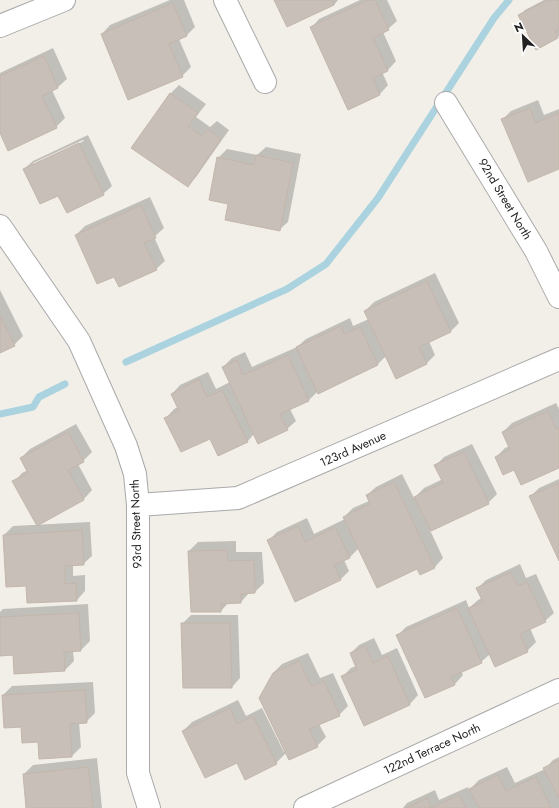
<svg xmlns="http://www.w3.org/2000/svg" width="559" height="808" font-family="Jost,sans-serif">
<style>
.shadow{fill:#0003;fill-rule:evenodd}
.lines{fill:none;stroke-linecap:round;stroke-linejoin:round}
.stream{stroke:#aad3df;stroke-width:7}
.building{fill:#c7bfb8;stroke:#c4b6ab}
.street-casing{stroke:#a9a9a9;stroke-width:24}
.street{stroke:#fff;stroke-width:22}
.labels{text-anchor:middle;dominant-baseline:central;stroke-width:3;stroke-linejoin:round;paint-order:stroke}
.street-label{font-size:12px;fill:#222;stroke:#fff}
</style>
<rect width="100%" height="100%" fill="#f2efe9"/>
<path class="shadow" d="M170,0h14l11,27 -8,8 -8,4 12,28 -9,9 -80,-42 8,-9z
M275,0h63l-4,5z
M360,0h27l10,21 -9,8 -5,3 13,29 -8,9 -6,2 6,13 -8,9 -31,15 -38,-81 8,-9z
M544,0h15v36l-23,12 -17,-32 6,-6z
M53,48l14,31 -9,8 -6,3 13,28 -9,9 -56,4v-58z
M179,85l27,19 -10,13 14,10 7,-6 12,9 -33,47 -8,9 -18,-92z
M538,100l6,15 15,-6v59l-57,-48 9,-9z
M88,135l24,51 -9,8h-44l-35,-25 9,-8zM83,140l1,1 -51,24v-2z
M266,147l35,7 -13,68 -9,8 -61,-72 9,-9 30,6z
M150,197l14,31 -10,9 11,24 -9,8 -41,6 -39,-40 9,-9z
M435,273l24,50 -9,9 -21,9 6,14 -8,8 -41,-7 -8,8 -60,27 -9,9 -19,9 6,12 -9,8 -33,5 -7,8 -37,-5 -44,-19 8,-9 4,-2 -6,-13 8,-9 28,-13 8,17 14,-7 -7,-15 9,-9 13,-6 7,15 45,-20 9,-8 44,-21 3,8 16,-7 -4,-8 9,-9z
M0,290l23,46 -9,9 -14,7z
M556,403l3,6v58l-44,2 -19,-12 9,-9 5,-2 -7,-14 9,-9z
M76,424l16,28 -9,9 -5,3 14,26 -8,9 -47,26 -23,-43 8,-9 6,-3 -7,-12 9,-9z
M472,444l25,50 -9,9 -58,27 13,28 -8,9 -15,6 -2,-5 -59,-20 -10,10 -5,2 5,11 -9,9 -71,-40 8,-8 30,-14 7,16 31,-15 -1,-2 9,-9 16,-7 -2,-6 9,-8 26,-13 12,24 10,-10 19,-9 -8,-13 9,-9z
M559,479v80l-28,-63 8,-8z
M90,522l2,34 -9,8 -10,1v11l12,-1v16l-8,9 -50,-15 -23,-50 9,-9z
M236,541v11h26l2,31 -9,9 -6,1 -8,9h-12l-8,9 -32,-60 9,-9z
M520,564l6,14 10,-4 18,39 -9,8 -15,7 6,14 -9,9 -37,3 -9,8 -20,9 2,4 -8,9 -30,12 -27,-61 8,-8 60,-27 3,8 9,-8 4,-2 -4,-10 8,-8z
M88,604l2,37 -9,9 -8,1 1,10 -9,9 -50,3 -2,-19 -13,1v-43l3,-3z
M191,615h47l2,63 -8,9 -50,-63z
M374,638l8,17 15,-7 21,47 -8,9 -46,20 -22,-47 9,-9 5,-2 -5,-13 8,-8z
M308,653l12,25 13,-5 15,33 -9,9 -20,9 7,13 -9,9 -31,7 -10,10 -39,-1 -54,-31 9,-9 46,-22 8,16 16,-8 22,44 1,-1 -12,-78 9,-9z
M93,682l2,31 -9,9h-7l2,25 -9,9 -33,-15 -18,-15 -18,-31 9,-9z
M559,757v51h-156l4,-5 28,-13 4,10 29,-13 1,3 10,-10 28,-13 8,16 30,-14 8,-9z
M97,758l5,50h-58l-20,-34 9,-9z"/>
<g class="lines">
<path class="stream" d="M126,362l161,-73 39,-25 52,-66 116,-180 15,-18
M0,414l33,-7 6,-10 26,-13"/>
</g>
<path class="building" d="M274,0h58l2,5 -47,22z
M368,0h7l14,30 -16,8 15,33 -15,7 7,17 -32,15 -38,-83z
M548,0h11v29l-4,2 3,7 -22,12 -18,-35z
M173,3l14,33 -18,8 14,33 -55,23 -27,-66z
M44,56l14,32 -16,8 15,32 -49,23 -8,-18v-57z
M170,93l28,20 -10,13 14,10 6,-7 13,10 -33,48 -57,-39z
M530,108l5,15 24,-10v56l-31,13 -27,-63z
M79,143l25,52 -37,18 -9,-17 -18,8 -17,-35z
M256,155l37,8 -13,68 -55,-11 3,-16 -19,-4 8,-43 37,8z
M141,205l15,33 -12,5 13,27 -38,17 -5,-10 -17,7 -22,-49z
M427,281l24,51 -32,15 8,17 -31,15 -32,-68z
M0,316l15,30 -15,7z
M341,326l3,8 16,-7 18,38 -60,29 -22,-47z
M288,355l21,46 -29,13 8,16 -30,14 -36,-77 15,-7 6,15z
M199,379l8,18 15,-7 26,52 -30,14 -8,-17 -29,13 -17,-34 15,-7 -8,-17z
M548,411l8,18 3,-2v41l-38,17 -7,-15 -11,5 -8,-18 15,-7 -8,-18z
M68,432l16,30 -16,8 16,30 -47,26 -25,-45 16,-8 -8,-15z
M464,452l25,52 -58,27 -17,-34 29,-14 -9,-18z
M394,482l41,86 -15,7 -3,-6 -40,19 -34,-71 27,-13 -4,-9z
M559,483v78l-30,-65z
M298,526l7,16 30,-15 15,31 -16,7 7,15 -46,22 -28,-62z
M82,530l2,35 -19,1v18l11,-1 1,18 -50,2 -1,-17 -20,1 -3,-52z
M227,550l1,11 26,-1 1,33 -14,1v9l-20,1v8h-30l-3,-61z
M511,572l7,14 9,-4 19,40 -26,12 8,18 -33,15 -27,-59 15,-6 -7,-14z
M457,608l25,55 -31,14 4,8 -30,13 -29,-63z
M79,613l2,38 -17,1 1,19 -51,3 -1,-19 -13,1v-39z
M181,623h49l2,65h-49z
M365,646l8,17 15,-7 22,49 -46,21 -23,-50 16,-6 -7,-17z
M299,661l12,25 13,-5 16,35 -31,13 9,18 -29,13 -30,-62 14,-25z
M85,690l2,33 -17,1 2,33 -33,2 -1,-17 -16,1 -1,-16 -17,1 -2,-33z
M230,708l7,16 16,-8 24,48 -32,16 -8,-17 -32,15 -23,-47z
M559,760v38l-16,-30z
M88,767l5,41h-67l-3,-34z
M498,775l8,16 30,-14 15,31h-72l-10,-19z
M459,795l7,13h-35z
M427,798l4,10h-25z"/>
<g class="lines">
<g class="street-casing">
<path id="street" d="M225,0l40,82
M0,26l64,-26
M446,103l90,148 23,46
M0,226l79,115 47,105 9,28 3,31v268l11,35
M138,505l100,-7 321,-139
M305,808l254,-118"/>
</g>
<use href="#street" class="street"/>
</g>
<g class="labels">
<g class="street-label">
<text transform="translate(505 199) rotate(59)">92nd Street North</text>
<text transform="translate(353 449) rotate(-24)">123rd Avenue</text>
<text transform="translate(136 524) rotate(-92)">93rd Street North</text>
<text transform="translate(432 749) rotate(-25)">122nd Terrace North</text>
</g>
</g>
<g transform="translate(523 36) rotate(335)" stroke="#ffffff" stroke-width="3" paint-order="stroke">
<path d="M0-3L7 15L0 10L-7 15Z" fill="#222222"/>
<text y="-6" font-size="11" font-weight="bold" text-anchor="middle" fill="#222222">N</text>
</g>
</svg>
